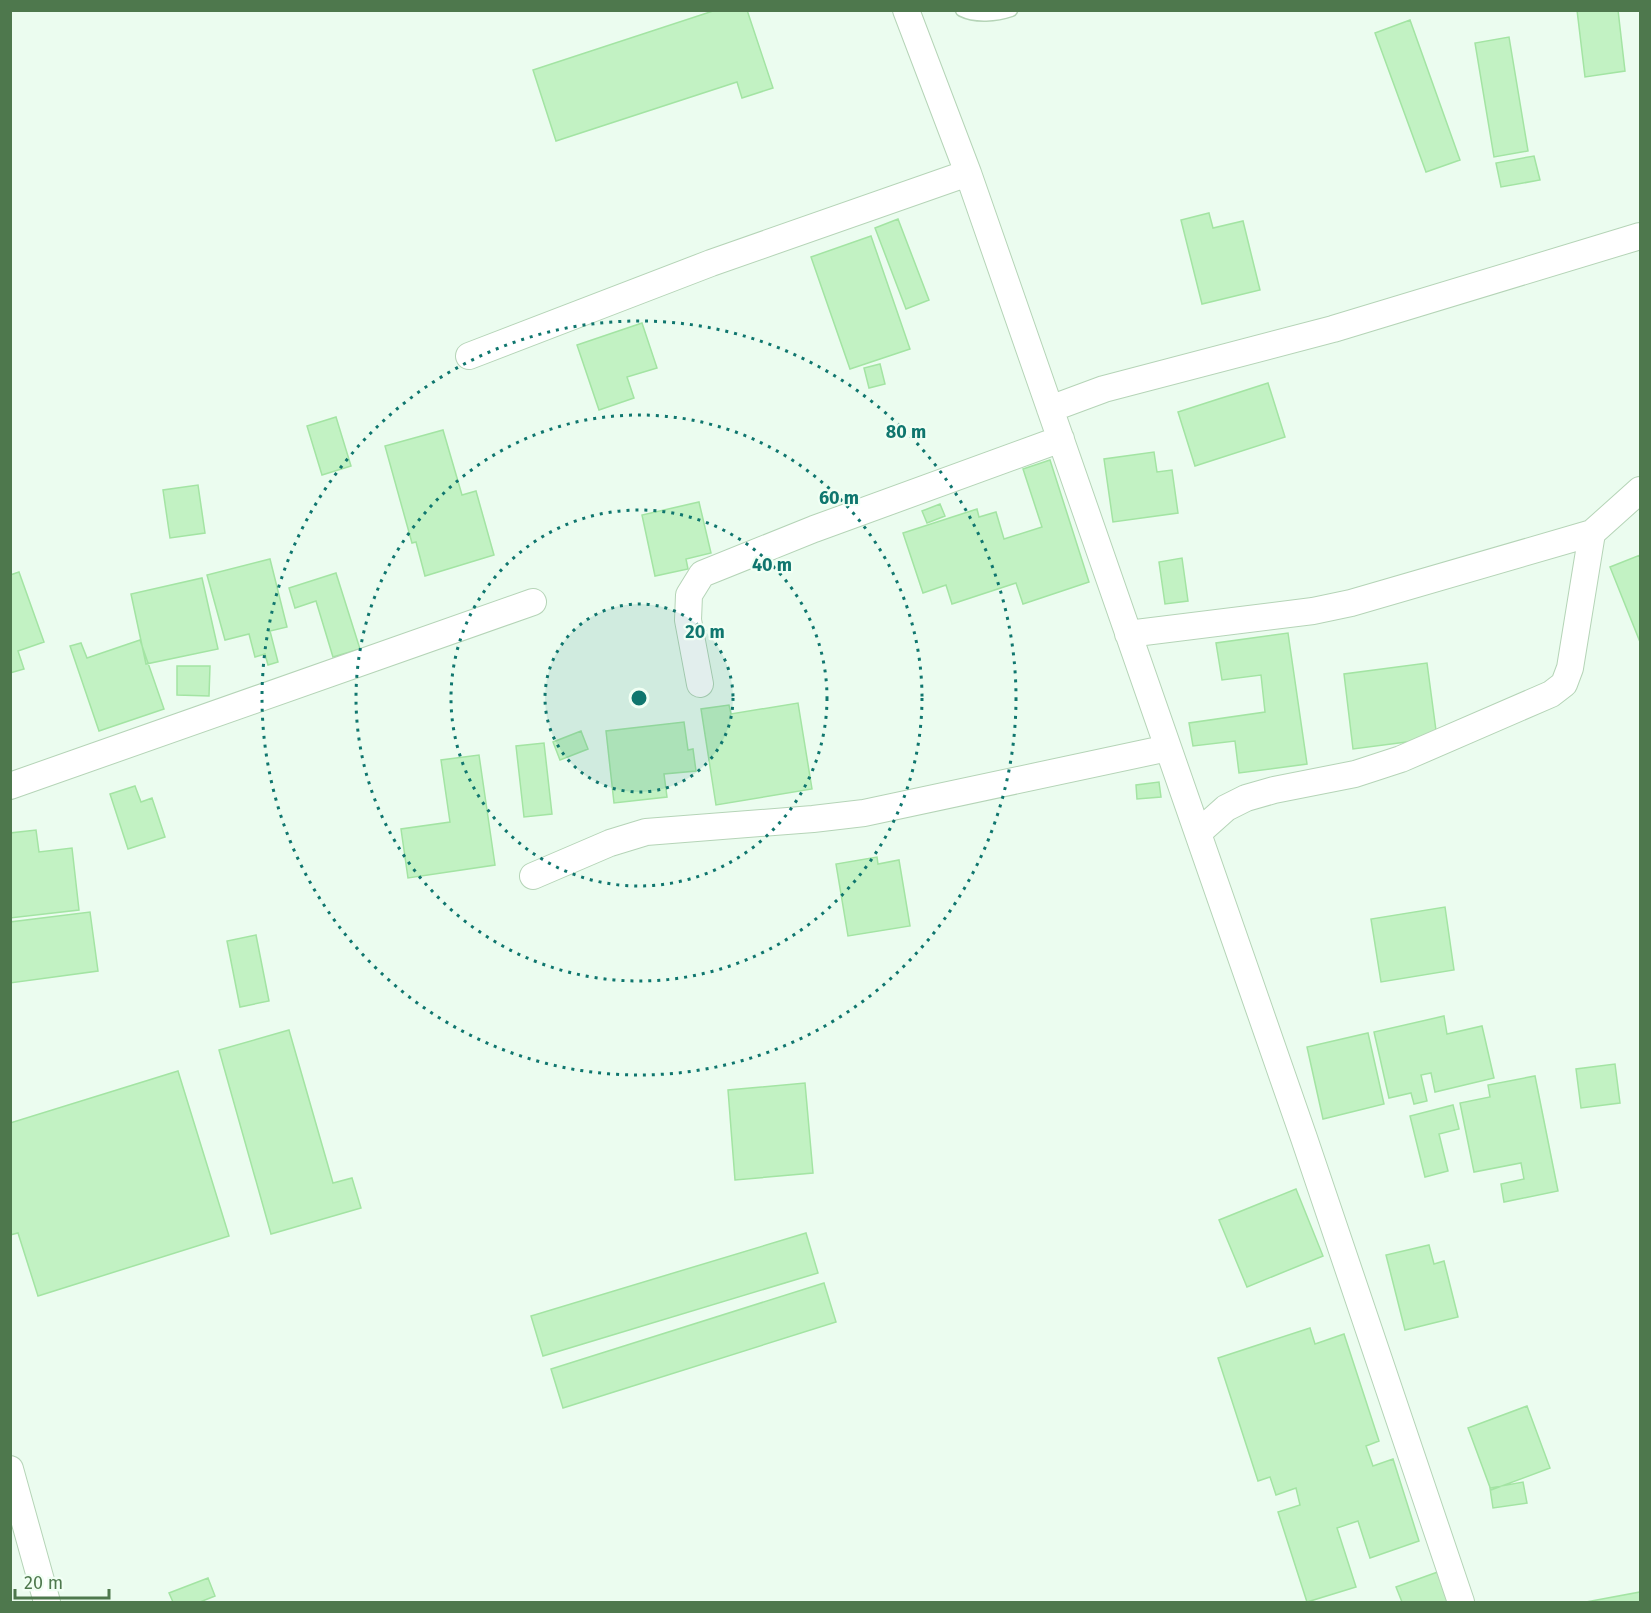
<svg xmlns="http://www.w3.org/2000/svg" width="1651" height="1613" font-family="'Fira Sans',sans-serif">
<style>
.building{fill:#c2f2c3;stroke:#a3e4a3;stroke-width:1.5}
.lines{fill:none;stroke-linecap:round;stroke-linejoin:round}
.lane-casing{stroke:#b5d4b7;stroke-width:15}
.street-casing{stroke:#b5d4b7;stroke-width:28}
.lane{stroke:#fff;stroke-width:12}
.street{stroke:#fff;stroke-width:26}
.ring{fill:none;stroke:#0f766e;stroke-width:3;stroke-dasharray:3 6}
.centre{fill:#0f766e;stroke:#f1fff4;stroke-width:3}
.ring-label{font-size:18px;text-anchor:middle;font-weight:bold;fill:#0f766e;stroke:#f1fff4;stroke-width:4.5;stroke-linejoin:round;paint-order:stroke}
</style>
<rect width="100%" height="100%" fill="#ebfcef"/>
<path class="building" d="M716,10h31l26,78 -31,10 -5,-16 -181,59 -23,-71z
M1577,10h41l7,61 -40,6z
M1410,20l50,140 -34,12 -51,-139z
M1509,37l19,114 -34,6 -19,-114z
M1534,156l6,24 -39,7 -5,-24z
M1209,213l4,15 30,-7 17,69 -58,14 -21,-84z
M898,219l31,81 -23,9 -31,-81z
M871,236l39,113 -60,20 -39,-112z
M642,323l15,45 -30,9 7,21 -35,12 -22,-65z
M880,364l5,20 -16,4 -5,-20z
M1268,383l17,54 -90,29 -17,-54z
M336,417l15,49 -29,9 -15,-49z
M443,430l19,65 14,-4 18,64 -69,21 -9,-34 -4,1 -27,-97z
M1154,452l3,20 15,-2 6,43 -65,9 -9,-63z
M1050,460l39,122 -66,22 -7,-21 -64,21 -6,-19 -23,8 -20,-60 74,-24 2,8 17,-5 8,27 38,-12 -19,-58z
M198,485l7,48 -35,5 -7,-48z
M699,502l12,51 -25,6 2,10 -33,7 -13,-61z
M940,504l5,12 -18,7 -5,-12z
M1640,555v87l-30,-75z
M1182,558l6,43 -23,3 -6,-42z
M270,559l17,68 -17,4 8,31 -10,3 -3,-11 -10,3 -6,-23 -24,6 -18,-65z
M19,572l25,70 -26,9 6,18 -14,4v-98z
M336,573l24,76 -27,8 -17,-56 -21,7 -6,-20z
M202,578l16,71 -72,15 -15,-70z
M1288,633l19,131 -68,9 -4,-32 -42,5 -4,-23 76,-11 -4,-37 -39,5 -6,-37z
M140,640l24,69 -65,22 -29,-85 11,-3 6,15z
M1427,663l10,75 -84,11 -9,-75z
M177,666h33l-1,30 -32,-1z
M798,703l14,86 -96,16 -15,-96 28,-4 2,9z
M684,722l4,28 5,-1 3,22 -32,3 3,23 -53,6 -8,-72z
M581,731l7,18 -28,11 -7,-18z
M544,743l8,71 -28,3 -8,-71z
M479,755l16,110 -87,13 -7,-49 49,-7 -9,-62z
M1159,782l2,15 -24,2 -1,-14z
M135,786l6,16 11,-4 13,39 -37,12 -18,-55z
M36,830l3,22 33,-4 7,62 -69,8v-85z
M877,857l1,7 21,-4 11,66 -62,10 -12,-72z
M1445,907l9,63 -73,12 -10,-63z
M90,912l8,59 -88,12v-61z
M256,935l13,66 -29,6 -13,-66z
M1444,1016l3,18 35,-8 12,52 -59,14 -4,-19 -10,2 6,26 -13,3 -3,-11 -22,5 -15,-66z
M289,1030l44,153 19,-5 9,30 -90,26 -52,-184z
M1368,1033l16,71 -61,15 -16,-72z
M1615,1064l5,39 -39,5 -5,-39z
M178,1071l51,165 -191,60 -20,-63 -8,2v-112z
M1535,1076l23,115 -54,11 -3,-18 23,-5 -3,-16 -47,9 -14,-69 30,-6 -2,-12z
M805,1083l8,90 -78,7 -7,-90z
M1453,1105l6,24 -20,5 9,37 -23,6 -15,-61z
M1296,1189l27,67 -76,31 -28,-67z
M806,1233l12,40 -275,83 -12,-40z
M1429,1245l5,19 10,-3 14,56 -53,13 -19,-75z
M824,1283l12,39 -273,86 -12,-39z
M1310,1328l5,16 29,-10 35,107 -13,5 7,20 20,-7 26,82 -49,17 -12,-37 -21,7 19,59 -49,15 -29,-90 22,-7 -4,-17 -20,7 -6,-18 -12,4 -40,-123z
M1527,1406l23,62 -59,22 -23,-62z
M1523,1482l4,21 -34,5 -3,-20z
M1446,1569l12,33h-56l-6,-15z
M208,1578l7,18 -15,6h-27l-4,-9z
M1640,1592v10h-54z"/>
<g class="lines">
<g class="lane-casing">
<path id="lane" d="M962,10c14,7 34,5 49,0"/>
</g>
<g class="street-casing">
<path id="street" d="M906,10l62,163 336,965 157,464
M469,356l242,-93 257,-90
M1050,409l54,-20 229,-60 307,-93
M1128,634l185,-23 38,-8 241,-70 48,-43
M700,684l-12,-64 1,-25 13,-21 112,-45 247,-90
M10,786l523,-184
M1198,833l28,-25 20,-10 28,-8 81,-16 46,-15 150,-65 13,-10 6,-16 22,-135
M533,876l77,-33 36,-11 167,-13 51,-6 304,-65
M10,1469l37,133"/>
</g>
<use href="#lane" class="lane"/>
<use href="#street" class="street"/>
</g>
<circle cx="639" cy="698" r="94" fill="#0f766e" fill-opacity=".12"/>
<g class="ring">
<circle cx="639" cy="698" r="94"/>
<circle cx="639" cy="698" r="188"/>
<circle cx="639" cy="698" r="283"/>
<circle cx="639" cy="698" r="377"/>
</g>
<circle cx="639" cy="698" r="9" class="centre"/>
<g class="ring-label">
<text x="906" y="438">80 m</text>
<text x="839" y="504">60 m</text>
<text x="772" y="571">40 m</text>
<text x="705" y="638">20 m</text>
</g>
<rect width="1651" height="1613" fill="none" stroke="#4e784d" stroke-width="24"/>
<path d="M15 1589v9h94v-9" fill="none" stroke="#4e784d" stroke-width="3"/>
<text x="24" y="1589" font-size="18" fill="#4e784d" stroke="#f1fff4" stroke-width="4.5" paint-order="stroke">20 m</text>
</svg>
